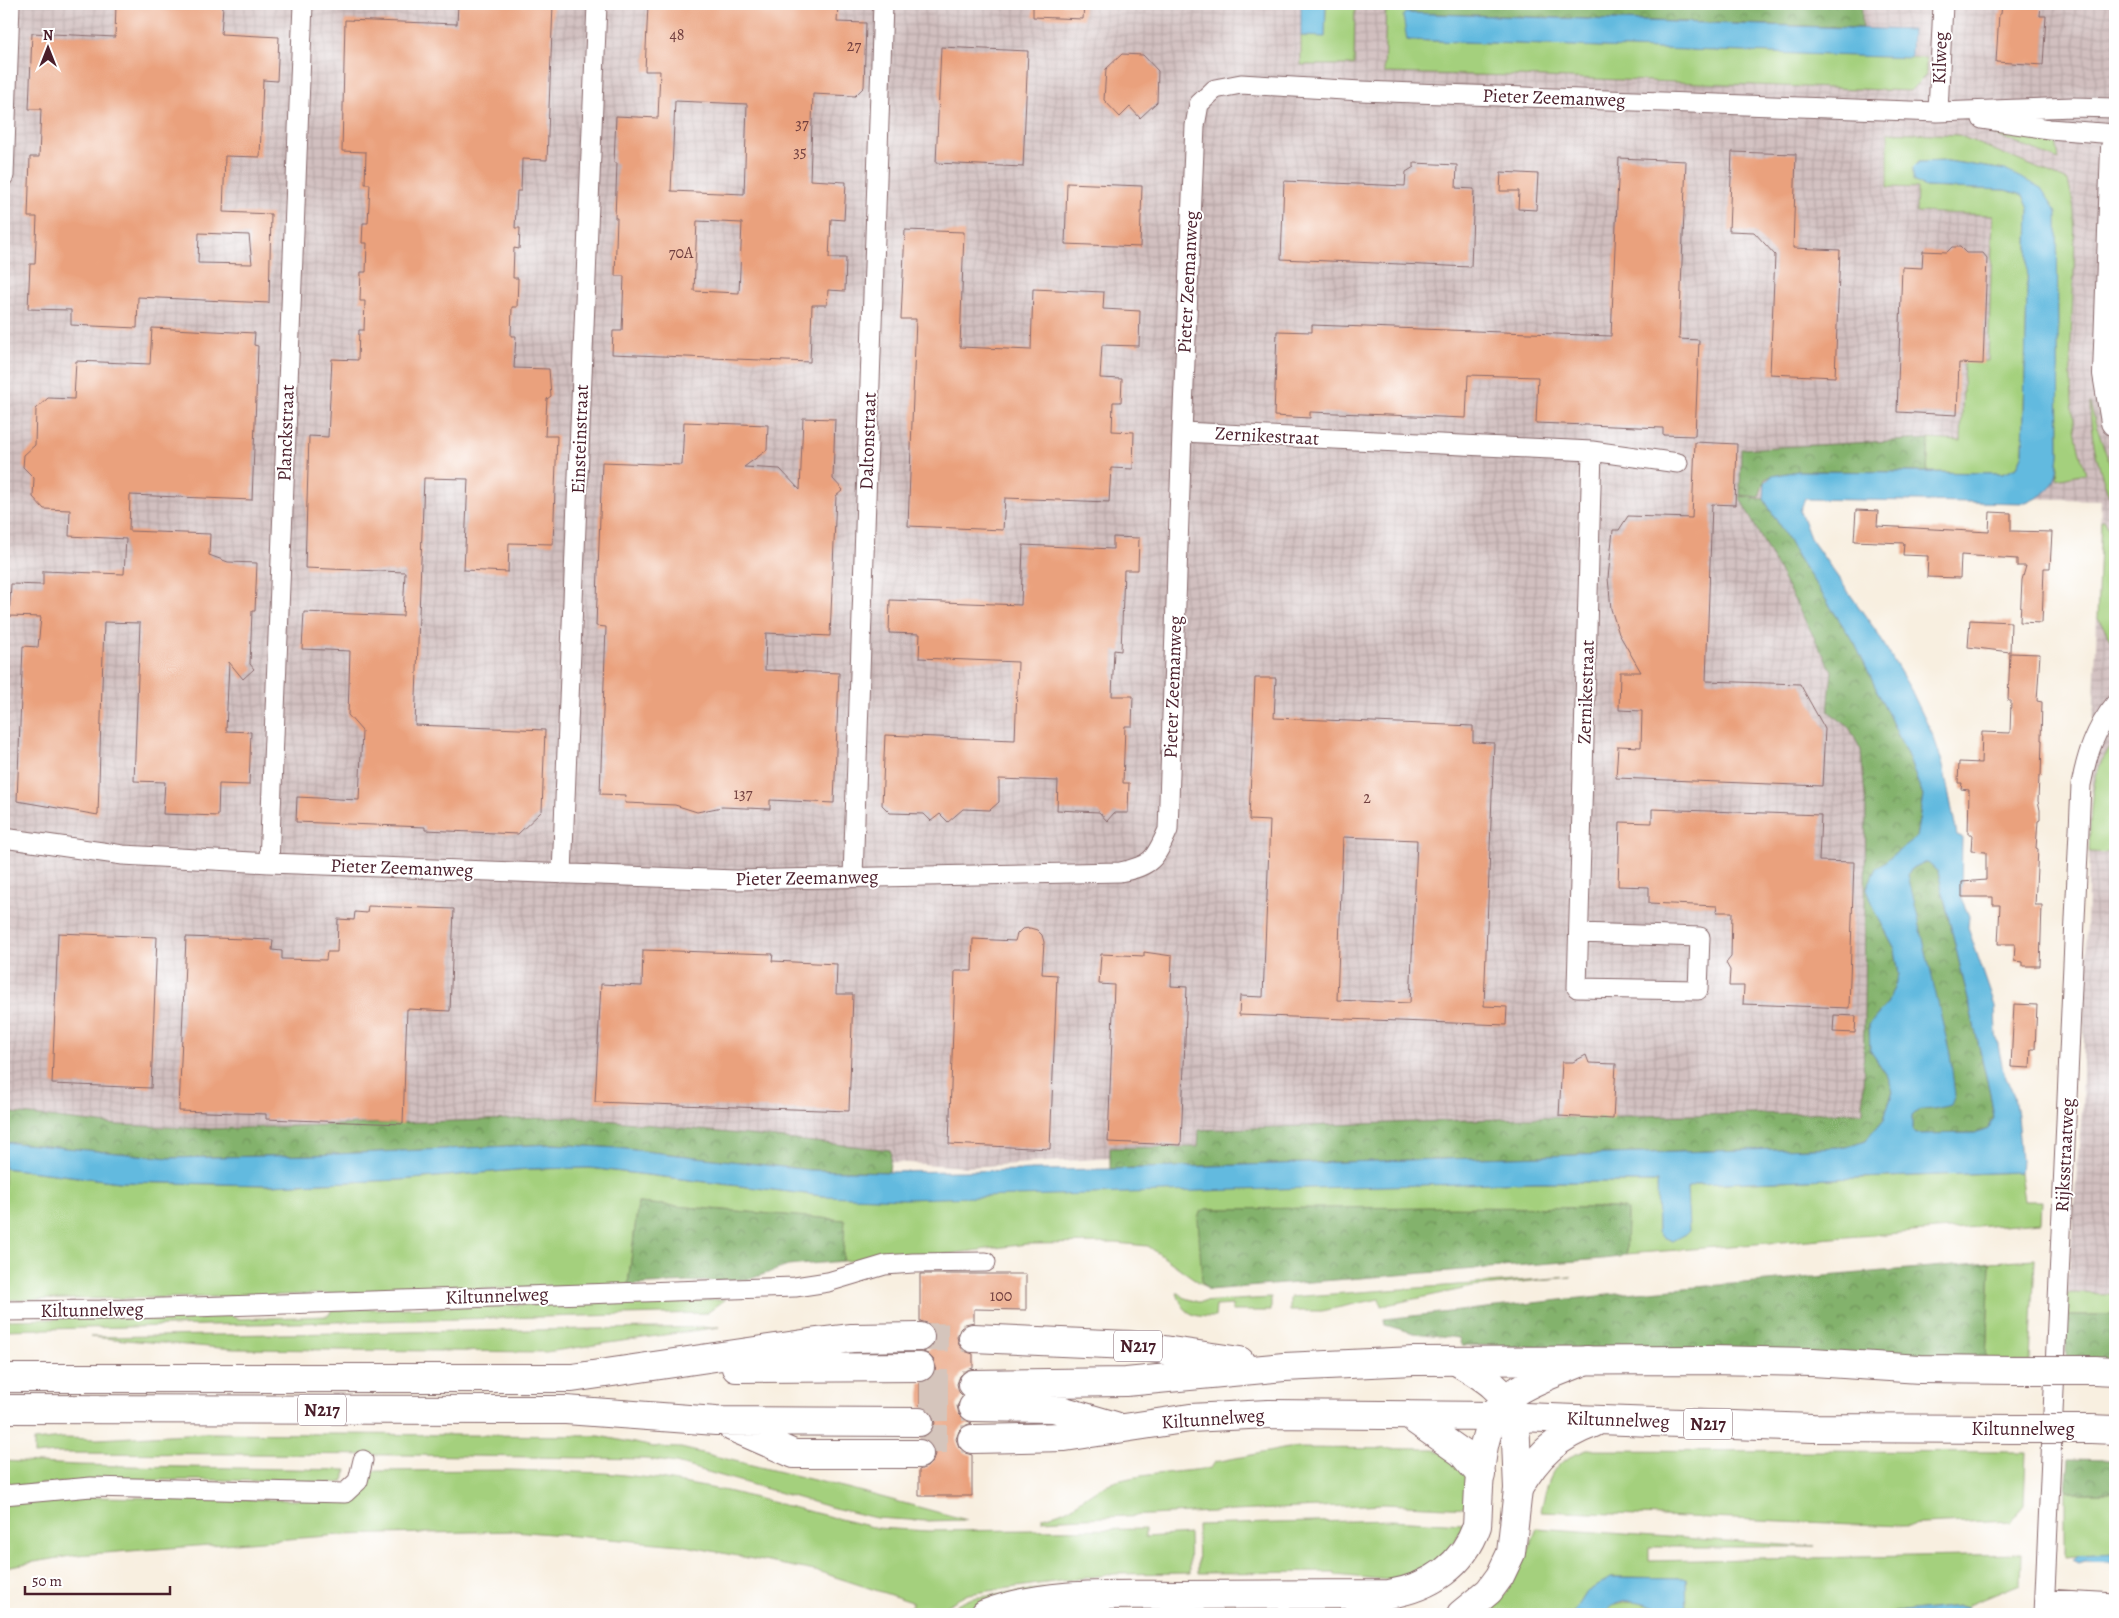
<svg xmlns="http://www.w3.org/2000/svg" width="2119" height="1618" font-family="Alegreya,serif">
<style>
.industrial{fill:url(#industrial-grid)}
.green{fill:#a4d07d;stroke:#777854}
.forest{fill:url(#forest-crowns);stroke:#66684c}
.water{fill:#62badf;stroke:#566c85;fill-rule:evenodd}
.building{fill:#eaa17d;fill-rule:evenodd}
.lines{fill:none;stroke-linecap:round;stroke-linejoin:round}
.primary-tunnel{stroke:#d5c5bc;stroke-width:28;stroke-dasharray:28 14;stroke-linecap:butt}
.street-casing{stroke:#87686a;stroke-width:21}
.secondary-casing{stroke:#87686a;stroke-width:30}
.primary-casing{stroke:#87686a;stroke-width:30}
.street{stroke:#fff;stroke-width:19}
.secondary{stroke:#fff;stroke-width:28}
.primary{stroke:#fff;stroke-width:28}
.primary-bridge-casing{stroke:#87686a;stroke-width:30;stroke-linecap:butt}
.primary-bridge{stroke:#fff;stroke-width:28}
.labels{text-anchor:middle;dominant-baseline:central;stroke-width:4;stroke-linejoin:round;paint-order:stroke}
.number-label{font-size:16px;fill:#724040}
.shield{fill:#fff;stroke:#80626b;stroke-width:1}
.shield-label{font-size:18px;font-weight:bold;fill:#4a1f2b}
.street-label{font-size:19px;fill:#4a1f2b;stroke:#fff}
</style>
<defs>
<pattern id="industrial-grid" width="8" height="8" patternUnits="userSpaceOnUse" patternTransform="scale(1.25)"><rect width="8" height="8" fill="#d1bfbf"/><path d="M0 4h8M4 0v8" fill="none" stroke="#b5a4a4"/></pattern>
<pattern id="forest-crowns" width="20" height="18" patternUnits="userSpaceOnUse" patternTransform="scale(1.25)"><rect width="20" height="18" fill="#83b26c"/><path d="M2 6a3 3 0 1 1 6 0M12 15a3 3 0 1 1 6 0" fill="none" stroke="#6d9059"/></pattern>
</defs>
<rect width="100%" height="100%" fill="#fff"/>
<filter id="ink" filterUnits="userSpaceOnUse"><feTurbulence type="fractalNoise" baseFrequency=".02" numOctaves="2"/><feDisplacementMap in="SourceGraphic" scale="10" xChannelSelector="R" yChannelSelector="G"/><feConvolveMatrix kernelMatrix="1 2 1 2 8 2 1 2 1" color-interpolation-filters="sRGB"/></filter>
<filter id="wash" filterUnits="userSpaceOnUse"><feTurbulence type="fractalNoise" baseFrequency=".0096" numOctaves="4" result="noise"/><feDisplacementMap in="SourceGraphic" scale="20" xChannelSelector="R" yChannelSelector="G"/><feGaussianBlur stdDeviation="1.12" result="paint"/><feColorMatrix in="noise" values="0 0 0 0 0 0 0 0 0 0 0 0 0 0 0 0 0 1.4 0 .05"/><feComposite in="paint" operator="in"/></filter>
<g filter="url(#wash)">
<rect width="100%" height="100%" fill="#f8efe0"/>
<path class="industrial" d="M4,4h2111v1290l-48,-1 15,-184 7,-257 12,-352 -314,-8 14,47 88,140 -26,433 -897,55 -401,-28 -561,-4z"/>
<path class="green" d="M1326,4h29l-1,61h-53v-29h24z
M1386,4h23l1,9h-5l2,27 519,18v17l-16,16 -394,-15 -132,-3z
M1989,131l67,9 3,20 -67,-26z
M1888,132l70,3 110,46c2,10 6,22 6,33 4,83 -16,180 12,259l-29,6 2,-25 -3,-243 -51,-41 -57,-9 -29,1 6,25 80,3 18,5 6,14 -6,244 -6,14 -14,6 -76,-1 2,-33 32,2 3,-80h24l5,-146 -77,-3 1,-24 -29,-1z
M2090,403l6,22 19,54v31c-15,-35 -25,-69 -25,-107z
M2101,520h4l10,24v97l-3,-1 -15,-23z
M2115,742v111l-26,-1c1,-24 1,-65 11,-87 3,-8 10,-16 15,-23z
M4,1168l116,14 148,3 132,-5 128,-11 61,-1 234,28 711,-14h124v50l21,4 7,-2 1,-46 9,-4 324,-12 4,29h18l-1,21 -415,32 1,-43 -4,-3 -417,1 -3,76 4,3 -59,-42 -32,-3 -90,1 -108,14 -75,3 1,-41 -206,-17 -10,82 -407,12 -217,3z
M2035,1259l-5,103 -44,-1 4,-99z
M1571,1277l-98,10 -92,19 -2,-7 -57,12h-32v-14z
M1177,1293h2l6,5 13,4 73,-4v13h-39v-6l-16,1 -1,11c-21,0 -31,-2 -38,-24z
M2067,1293l48,1v21h-49z
M726,1299l-19,14 -703,17v-10l227,-5 6,4 91,-3 4,-6z
M719,1327l-173,25 -313,-3 -143,-12z
M203,1433l396,3 55,11 27,1 170,41 116,31 -41,1 -50,-3 -46,-11 -154,-44 -30,-4 -237,-4 -353,-2 -22,2v-14l29,-3 35,1z
M1288,1448l147,1 30,18 5,41 -87,-4 -341,16v-3c32,-5 40,-22 66,-33 26,-10 74,-12 103,-16l4,-6z
M1587,1450l439,2 -2,53 -14,16 -108,5 -361,-15c4,-18 8,-41 24,-51 6,-5 15,-7 22,-10z
M4,1461l72,4 271,5 -5,12 -3,1 -118,-3h-122l-95,7z
M509,1470l96,3 55,6 67,12 149,37 52,3 217,-2v8l44,-3 1,39 -75,1 -77,10 -70,10 -38,20h-30l12,-9v-3l-92,-30 -139,-27 -166,-14 -174,4 -264,20 -73,12v-64l86,-6 207,3 68,-19 10,-10z
M2065,1492h50v61l-50,4z
M1391,1520l73,4 -13,25 -26,22 -25,10 -65,-6v-3l-137,1 -1,-48z
M1537,1528l277,19h-165v14l372,-7 -1,30 -51,21 -1,3 -9,-2 -73,8h-199l-1,-36 -74,-1 -25,15 -14,22h-92l23,-19 19,-31z
M1119,1579l-92,15 -63,20h-27l35,-16z
M1636,1600l22,8v6h-53l5,-8z"/>
<path class="forest" d="M1409,4h453v24l-452,-15z
M1929,439l-2,33 -129,-1 -26,5 -7,3 -6,18 -19,-2 1,-46z
M1739,496l25,3 37,63 54,82 52,110 16,42 -7,42 -19,15 -30,35 9,25 19,36 4,26 -12,29 -18,21 1,25 18,27 5,13 -9,29 -18,21 -20,7 -736,22v-21l88,-1 1,-17 326,-12 338,-6 3,-304 -5,-58 -12,-23 -21,-16 4,-40z
M1922,863h6l10,9 52,221 4,25 -6,10 -13,5 -59,1 -4,-5v-13l8,-7h14l-26,-234 4,-7z
M4,1112l113,13 93,4 367,-12 313,33 1,2 -2,20 -80,-2 -192,-22 -64,-4 -238,11 -146,3 -165,-16z
M638,1203l207,17 -2,41 -55,5 -38,13 -122,6z
M1434,1207l189,1 4,3 -1,43 -6,3 -18,2 -394,31 -6,-8 -4,-63 2,-7 6,-3z
M1990,1262l-4,99 -525,-16 -2,-7 -45,-5 -29,-8 -1,-6 242,-26z
M2066,1315h49v50l-49,-2z
M2068,1459l47,1v32h-50z"/>
<path class="water" d="M1301,4h25l-1,33 -24,-1z
M1405,13l507,17 -1,28 -504,-18 -4,-24z
M1948,161l57,9 36,18 16,24 2,242c-3,30 -4,36 -33,49l-221,-4 -5,12 10,27 66,93 35,59 23,48 9,27 14,70 5,2 -1,61 8,18 -1,12 27,78 1,28 7,37 11,25 3,20 4,44 -1,12 -324,12 -9,4 2,43 -3,3 -13,7 -12,-5 -3,-4 -1,-50h-123l-630,17 -81,-3 -234,-28 -61,1 -128,11 -132,5 -148,-3 -116,-14v-26l165,16 146,-3 238,-11 64,4 192,22 80,2 221,-3 736,-22 20,-7 18,-21 9,-28 -5,-14 -18,-27 -1,-25 18,-21 12,-29 -4,-26 -19,-36 -9,-25 9,-20 40,-30 7,-42 -16,-42 -52,-110 -54,-82 -37,-63 1,-17 7,-6 26,-5 205,2 14,-6 6,-14 6,-244 -6,-14 -18,-5 -80,-3 -12,-6v-13l6,-6zM1922,863h6l10,9 52,221 4,25 -6,10 -13,5 -59,1 -4,-5v-13l8,-7h14l17,-4 4,-10 -5,-41 -42,-179 4,-7z
M2115,1553v9l-30,-1 -6,2 -6,-3 5,-5z
M1611,1577l75,1 1,36h-29v-6c-20,-8 -39,-13 -53,6h-32l14,-22z
M1959,1606l9,2v6h-82z"/>
<g id="blocks">
<path class="building" d="M116,4l107,2 -2,28 58,3 -2,44 -14,-1 -3,77 -35,-1 -2,56 48,2 -2,89 -131,-6 -1,31 -66,-3v-15l-43,-1 2,-45h5l2,-47h-9l2,-60h9l2,-48h-12l3,-76 83,4zM199,233l50,2 3,29 -54,-1z
M458,4h95l-6,156 -25,-1 -1,32h-4l-2,37h5l-1,21 -5,-1 -1,30h5l-1,29h-5l-1,29h5l-2,32 35,1 2,27 -4,3 -2,37h12l-4,108 -44,-1 -1,29 -44,-2 4,-91 -44,-1 -9,247 130,5 -3,81 -24,23 -93,-4v-3l-129,-5 1,-25 62,3 3,-69 -14,-16 2,-64 -48,-2 2,-37 99,4 2,-44 -100,-4 4,-132 19,1 4,-78 26,1 1,-30h5l1,-29h-5l1,-29h5l1,-29h-5l1,-20h5l2,-39h-5l1,-32 -24,-1 3,-131 112,4z
M648,4h190l-1,18 29,1 -2,64 -9,9 -42,-2 -3,86 36,2 -2,38 -13,-1 -2,39h17l-1,33 -17,-1 -1,15h-15l-2,57 -198,-8 1,-23h9l2,-55h-9l2,-58h-2l2,-55h-3l2,-47 42,2 2,-47h-15zM675,101l72,3 -3,90 -73,-3zM697,221l45,2 -3,70 -45,-2z
M1033,4h51l-1,15 -50,-2z
M2002,4h39l-1,12h6l-3,49 -47,-3 3,-48h2z
M941,47l87,4 -5,116 -87,-4z
M1122,54l21,1 15,16 -1,31 -17,16 -10,-11 -10,10 -16,-17 2,-31z
M1732,152l64,2 -3,94 47,2 -5,127 -65,-3 5,-119 -21,-23 -25,-1z
M1619,158l67,3 -7,178 20,1 -4,96 -32,-1v-7l-127,-5 2,-46 -70,-2 -2,43 -156,-6v6l-36,-2 3,-85 35,1v-7l299,11z
M1414,163l43,2 -1,23 18,1 -3,78 -190,-8 3,-78 121,5 1,-14 8,-5z
M1501,172l37,2 -2,36 -18,-1 1,-18h-19z
M1067,183l75,3 -2,61 -75,-3z
M905,230l59,2 -4,115 71,3 2,-61 71,3 -1,17 37,2 -1,35 -37,-1 -2,33 22,1 -1,23h-8l-1,29 22,1 -1,37 -22,-1 -2,34 -104,-4 -2,32 -95,-4 8,-207h-15z
M1952,247h8l6,6h17l4,5 -4,106 -24,-1 -2,52 -60,-3 5,-145 20,1 1,-17 24,1z
M152,328l103,5 -1,12 4,1 -6,154 -122,-5 -1,36 81,3 -1,21 19,7 29,1 -2,48h-3l-2,53 4,5 -11,10 -14,-17 -3,69 25,1 -2,53 -30,-1 -1,32 -55,-2 2,-32 -31,-1 6,-158 -36,-1 -6,193 -81,-14 6,-155 15,1 3,-30 -32,-1 2,-32 32,1v-14l81,3 2,-35 -57,-3 1,-26 -26,-1 -11,-12 1,-19 -11,-11 1,-12 11,-10 1,-36 12,-11 26,1 2,-38 74,3z
M803,418l32,1 -2,60 10,11 -7,6 -6,140 -64,-3 -1,37 74,3 -5,130 -64,-3v9l-48,-2 -25,5 -22,-7 -50,-2 1,-8 -26,-1 6,-167 -10,-1 6,-164 80,3 2,-43 84,3 -1,25 -23,17 36,2 20,21z
M1695,442l42,2 -2,61 -23,-1 -6,177 94,3 25,45 -3,57 -206,-8 2,-32 23,1 1,-36 -23,-1 1,-38h21l-22,-38 -8,-25 -3,-31 5,-48h6l9,-14 64,2z
M1856,510l22,1 -1,15 112,6 1,-20 21,1v18l41,1 -2,36h-6l-2,55 -22,-1 2,-42 4,-14h-9v-7l-56,-4 -1,23 -33,-1 1,-21 -25,-1 1,-12 -50,-2z
M1113,537l26,1 -1,32h-14l-3,81 -7,-1 -2,46h21l-1,30h-7l-2,57h6l-1,30h-14l-7,8 -8,-9 -42,-2 1,-29 -59,-2v23l-9,8 -27,-1 -15,13 -8,-8 -9,7 -7,-7 -34,-1 -8,-8 3,-70 130,5 3,-78 -99,-4 1,-24 -31,-1 1,-33 131,5 2,-60 90,4z
M1970,620l41,2 -1,30 -42,-5z
M2010,653l30,1 -3,47 5,1 -1,38h1l-1,36h-2l-1,25 2,9v10l-2,1 -2,27 2,1 -3,56h7l-2,61h-17v-4l-9,-1 1,-17h-17l2,-39h-7v-8h-31v-15l24,-2v-28l-15,-1 1,-17h-4l1,-44 -8,-1 1,-6h-4l1,-21 22,1 1,-31 28,1 1,-32h-3z
M1255,678h21l-2,40 199,8v16l21,1 -10,263 23,1 -1,18 -267,-10 1,-19 23,1 7,-176 -21,-1zM1343,837l74,3 -7,163 -73,-3z
M1652,809l169,6 -2,46 35,1 -5,146 -106,-4 1,-18h-15l1,-16 -4,-7 5,-6 1,-45h-16l1,-6 -68,-3v-16l-31,-1 2,-64 32,1z
M368,906l86,3 -4,102 -43,-2 -4,115 -137,-5v-5l-87,-3 7,-174 87,3 -1,10 10,1v8l44,1 1,-8h10l1,-33 16,1 1,-8 12,1z
M1030,928l7,2 5,5 2,7 -2,32 15,1 -7,174 -101,-5 6,-173h17l1,-32 42,2 2,-7 5,-5z
M58,933l99,4 -6,151 -99,-4z
M643,950l130,4 -1,7 65,3 -1,30h17l-4,117 -254,-9 6,-118 41,2z
M1144,952l28,4 -1,30 16,1 -6,158 -73,-3 6,-157 -15,-1 2,-30 43,2z
M2014,1004l23,1 -2,44h-4l-1,19 -19,-1z
M1834,1015l22,1 -1,17 -22,-1z
M1586,1055l3,8 27,1 -3,55 -54,-3 3,-54h11z
M920,1274h106v36l-52,-1v13l-9,2 -5,5 -3,8 2,8 5,6 9,3v14l-8,3 -5,5 -3,8 2,8 4,4 -6,10 2,8 6,6 7,3 -8,3 -5,5 -3,8 3,8 6,6 7,2v41h-53v-26l8,-3 6,-6 2,-7 -3,-8 -6,-6 -7,-2 8,-3 5,-5 3,-7 -3,-9 -6,-6 -6,-2v-23l8,-3 6,-6 2,-7 -3,-8 -5,-5 -5,-2 5,-2 5,-5 3,-9 -3,-7 -6,-6 -7,-2z"/>
</g>
</g>
<g filter="url(#ink)">
<use href="#blocks" fill-opacity="0" stroke="#87686a" stroke-width="1"/>
<g class="lines">
<path class="primary-tunnel" d="M920,1337l53,1
M920,1384h53
M920,1407h53
M919,1439h53"/>
<g class="street-casing">
<path id="street" d="M1938,112l5,-108
M1982,119l67,10 66,5
M4,176l6,-172
M1182,432l410,19 86,12
M4,838l119,17 146,8 467,17 384,-8c32,-6 35,-13 48,-42l14,-398 13,-306 4,-22 16,-15 26,-5 120,7 577,21 135,-5 42,1
M269,863l34,-859
M562,874l35,-870
M853,877l30,-873
M1579,933l121,4 -2,53 -121,-2 15,-537
M4,1311l97,-1 694,-23 33,-5 57,-17 28,-2 73,-1
M4,1495l87,-8 254,6 13,-12 5,-21
M2045,1599l70,4
M2044,1614l37,-829c6,-31 14,-56 34,-81"/>
</g>
<g class="secondary-casing">
<path id="secondary" d="M2115,148l-8,226 8,48
M1456,1361c24,14 50,28 59,56l3,72 -7,64 -11,23 -11,15 -28,23
M985,1614c60,-23 128,-19 192,-19 70,0 141,-1 212,-1 41,-7 74,-28 88,-68 3,-42 -1,-110 40,-135 21,-13 47,-21 70,-31"/>
</g>
<g class="primary-casing">
<path id="primary" d="M973,1338l157,7 110,16
M736,1368l184,-1
M2094,1370l21,1
M4,1378h568l238,-35 42,-5 68,-1
M973,1384l153,-2 158,-15 130,-6 295,-1 104,2 107,7 96,1
M973,1407l81,1 61,18
M4,1409l562,1 150,11 203,1
M1408,1415l54,38 19,22
M732,1427l62,27h125
M2091,1429l24,1
M972,1439l93,-2 125,-19 78,-4 227,2 318,12 202,1
M1518,1489c20,-35 39,-52 76,-66"/>
</g>
<use href="#street" class="street"/>
<use href="#secondary" class="secondary"/>
<use href="#primary" class="primary"/>
<g class="primary-bridge-casing">
<path id="primary-bridge" d="M2016,1370h78
M2015,1429h76"/>
</g>
<use href="#primary-bridge" class="primary-bridge"/>
</g>
</g>
<g class="labels">
<g class="number-label">
<text x="677" y="35">48</text>
<text x="854" y="46">27</text>
<text x="802" y="124">37</text>
<text x="800" y="152">35</text>
<text x="681" y="253">70A</text>
<text x="743" y="794">137</text>
<text x="1367" y="798">2</text>
<text x="1001" y="1296">100</text>
</g>
<g class="shield">
<rect x="1114" y="1330.5" width="48" height="31" rx="4"/>
<rect x="298" y="1394.5" width="48" height="31" rx="4"/>
<rect x="1684" y="1408.5" width="48" height="31" rx="4"/>
</g>
<g class="shield-label">
<text x="1138" y="1346">N217</text>
<text x="322" y="1410">N217</text>
<text x="1708" y="1424">N217</text>
</g>
<g class="street-label">
<text transform="translate(1940 58) rotate(-88)">Kilweg</text>
<text transform="translate(1554 98) rotate(2)">Pieter Zeemanweg</text>
<text transform="translate(1188 282) rotate(-87)">Pieter Zeemanweg</text>
<text transform="translate(286 433) rotate(-88)">Planckstraat</text>
<text transform="translate(1267 436) rotate(3)">Zernikestraat</text>
<text transform="translate(580 439) rotate(-88)">Einsteinstraat</text>
<text transform="translate(868 441) rotate(-88)">Daltonstraat</text>
<text transform="translate(1173 687) rotate(-88)">Pieter Zeemanweg</text>
<text transform="translate(1586 692) rotate(-88)">Zernikestraat</text>
<text transform="translate(402 868) rotate(2)">Pieter Zeemanweg</text>
<text transform="translate(807 878) rotate(-1)">Pieter Zeemanweg</text>
<text transform="translate(2065 1155) rotate(-87)">Rijksstraatweg</text>
<text transform="translate(497 1296) rotate(-2)">Kiltunnelweg</text>
<text transform="translate(92 1310) rotate(-1)">Kiltunnelweg</text>
<text transform="translate(1213 1419) rotate(-4)">Kiltunnelweg</text>
<text transform="translate(1618 1420) rotate(2)">Kiltunnelweg</text>
<text x="2023" y="1429">Kiltunnelweg</text>
</g>
</g>
<rect width="2119" height="1618" fill="none" stroke="#fff" stroke-width="20"/>
<g transform="translate(48 48)" stroke="#ffffff" stroke-width="4" paint-order="stroke">
<path d="M0-4L9 19L0 12L-9 19Z" fill="#4a1f2b"/>
<text y="-8" font-size="14" font-weight="bold" text-anchor="middle" fill="#4a1f2b">N</text>
</g>
<path d="M25 1586v8h145v-8" fill="none" stroke="#4a1f2b" stroke-width="2.5"/>
<text x="32" y="1586" font-size="15" fill="#4a1f2b" stroke="#ffffff" stroke-width="4" paint-order="stroke">50 m</text>
</svg>
